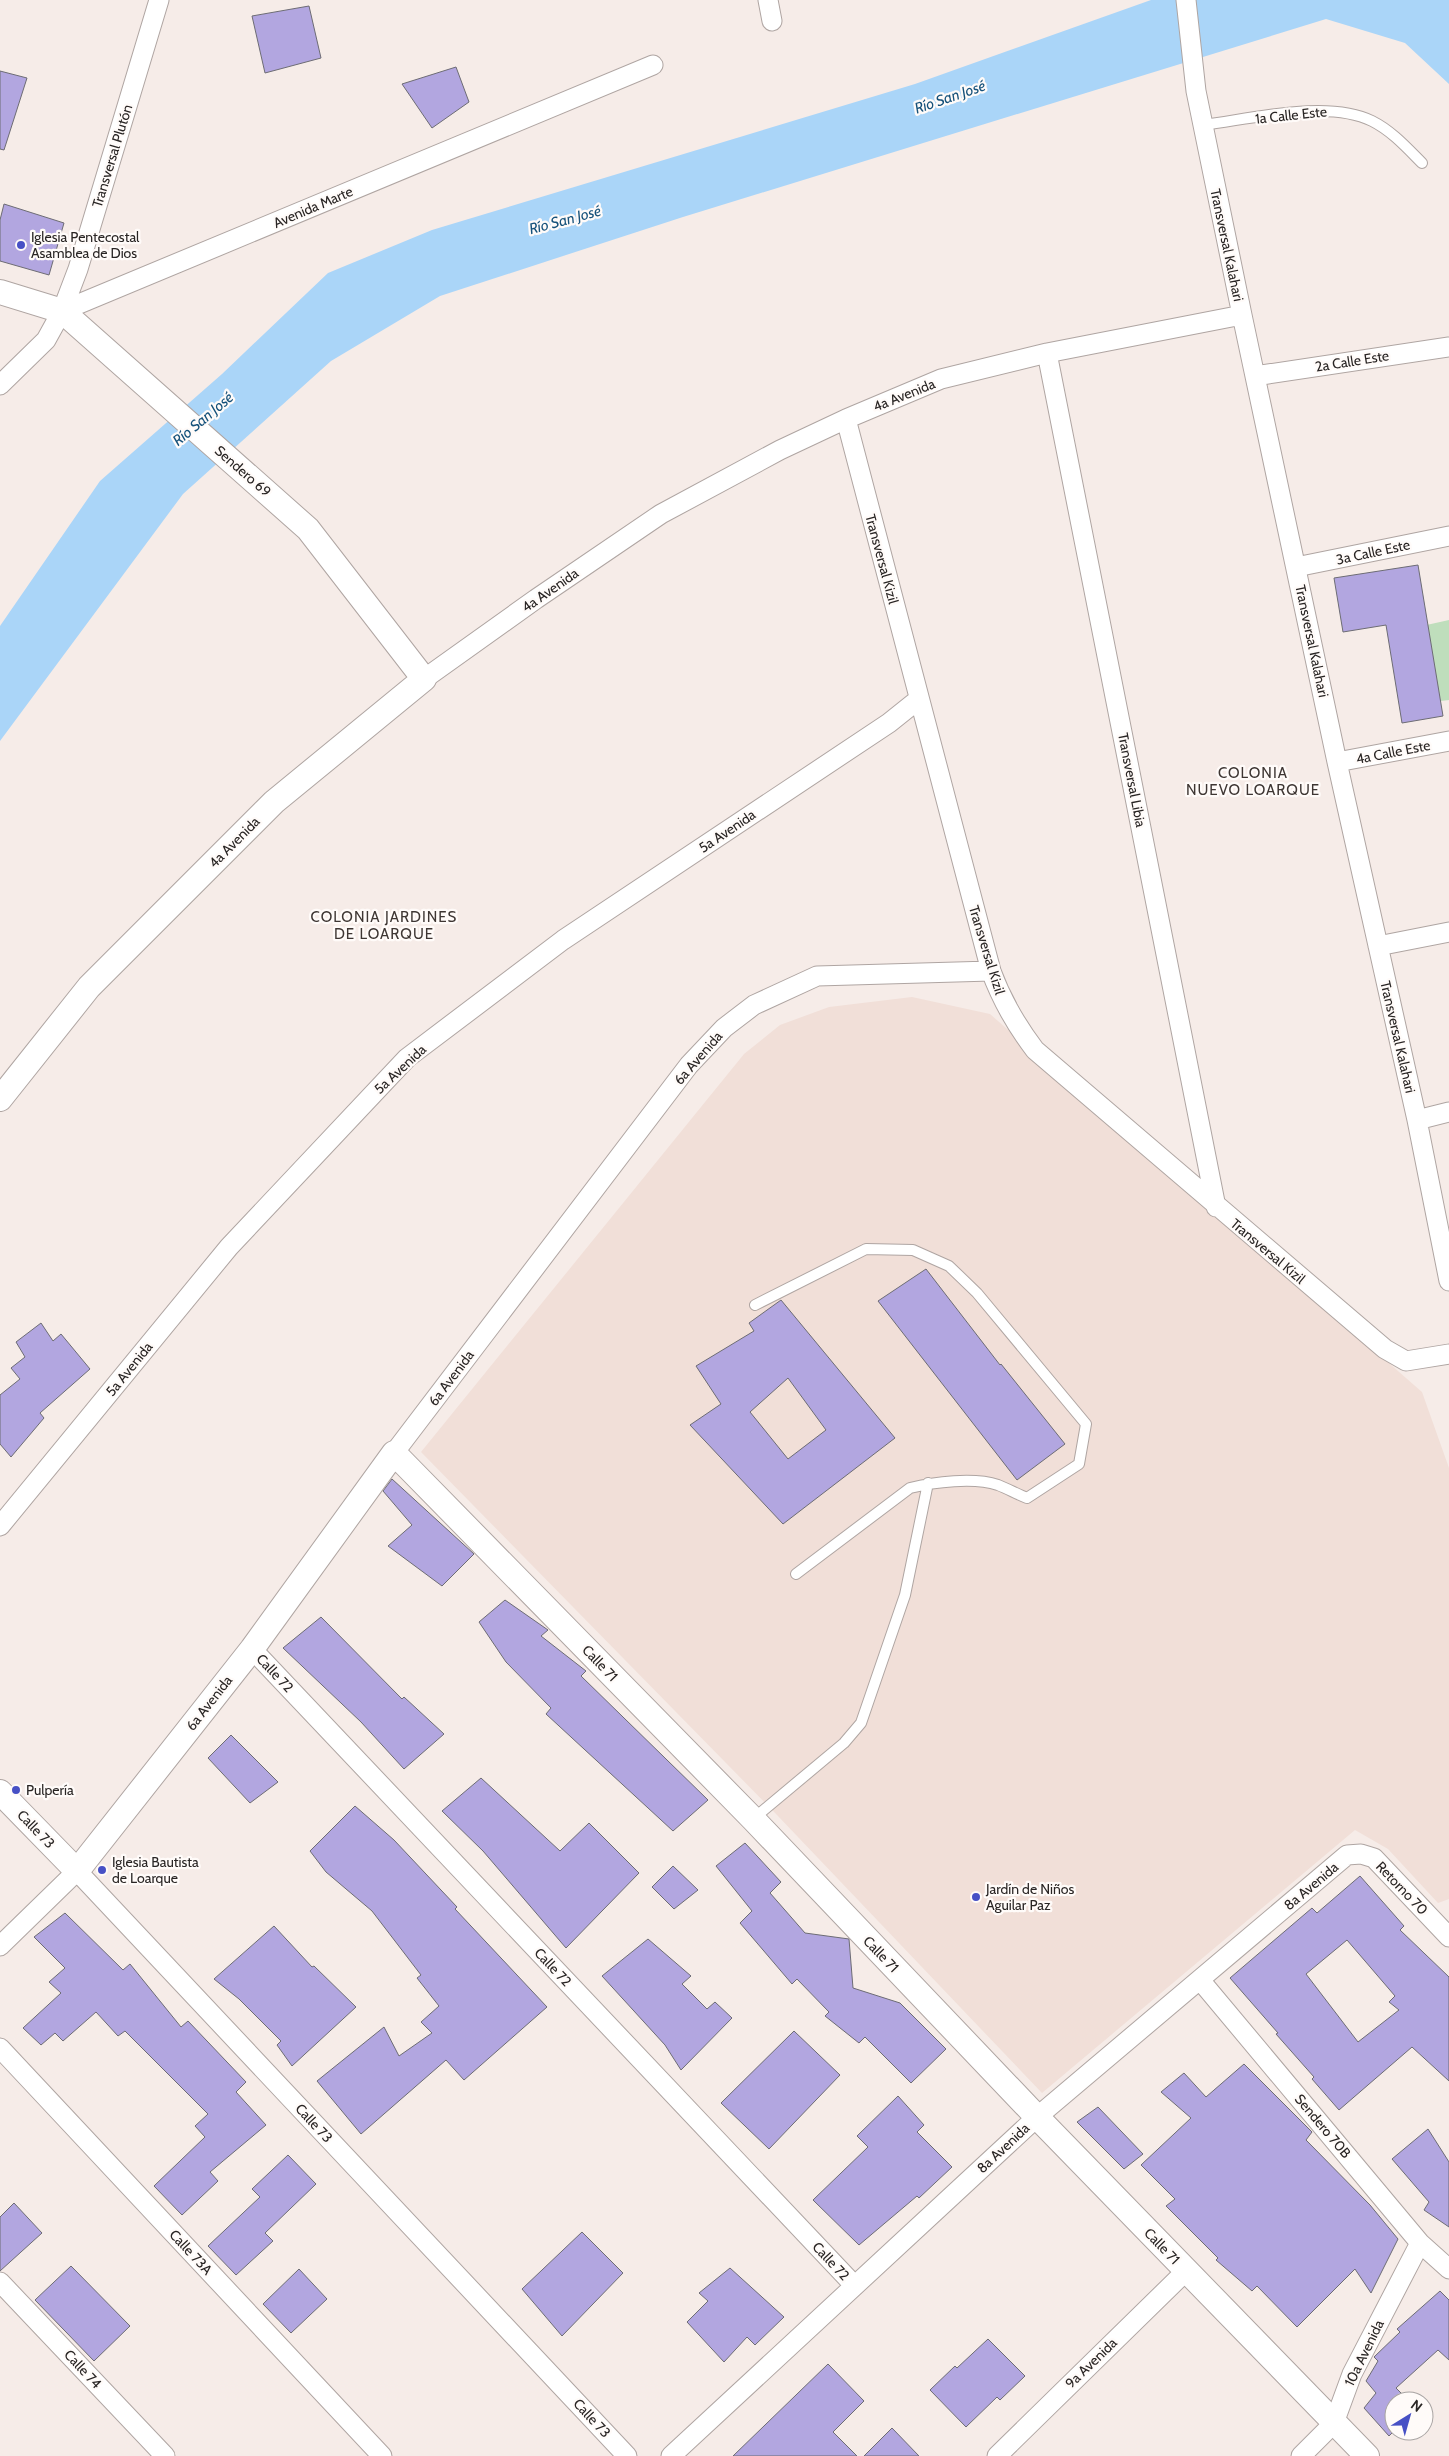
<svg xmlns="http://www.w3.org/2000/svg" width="1449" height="2456" font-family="Cabin,sans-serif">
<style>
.built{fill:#f1dfd8}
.green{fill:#bfdebc}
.water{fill:#aad5f8}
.building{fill:#b2a6e0;stroke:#6d6c74;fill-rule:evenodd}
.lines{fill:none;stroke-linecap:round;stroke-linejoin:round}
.service-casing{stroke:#afa5a2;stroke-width:12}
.minor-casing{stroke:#afa5a2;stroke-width:21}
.tertiary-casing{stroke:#afa5a2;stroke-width:26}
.service{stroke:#fff;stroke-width:10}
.minor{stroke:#fff;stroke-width:19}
.tertiary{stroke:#fff;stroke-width:24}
.poi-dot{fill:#4750c5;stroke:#fffbf9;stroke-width:2}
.labels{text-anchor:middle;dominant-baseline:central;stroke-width:4.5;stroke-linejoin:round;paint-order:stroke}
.street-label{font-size:14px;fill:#292524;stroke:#fffbf9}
.poi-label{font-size:14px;fill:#292524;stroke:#fffbf9;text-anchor:start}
.water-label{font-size:15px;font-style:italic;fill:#15517a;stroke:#fffbf9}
.neighbourhood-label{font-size:15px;letter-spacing:1px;fill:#3e3633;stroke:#fffbf9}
</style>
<rect width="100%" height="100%" fill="#f6ece8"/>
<path class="built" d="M912,997l78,17 432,378 27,76v431l-11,4 -50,-54 -33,-19 -313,263 -265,-278 -356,-363 323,-398 36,-29 49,-18z"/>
<path class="green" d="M1449,620v80l-8,1 -19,-75z"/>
<path class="water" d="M1151,0h298v84l-44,-41 -79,-24 -643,198 -243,79 -109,65 -148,133 -183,247v-115l100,-145 122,-107 106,-101 104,-43 483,-146z"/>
<path class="building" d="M309,6l12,52 -56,15 -13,-57z
M456,67l13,35 -37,26 -30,-44z
M0,71l27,7 -23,72 -4,-1z
M4,204l60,19 -15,52 -49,-14v-41z
M1418,565l25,151 -41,7 -16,-98 -43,7 -9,-54z
M926,1269l74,96 1,-1 64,80 -48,36 -139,-179z
M781,1300l114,138 -112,86 -93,-99 31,-21 -25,-38 58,-35 -5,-8zM788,1378l38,52 -38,29 -38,-47z
M41,1323l12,18 8,-7 29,35 -50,44 4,5 -33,39 -11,-13v-49l20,-16 -9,-11 14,-11 -9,-15z
M392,1479l82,75 -32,32 -54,-40 24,-21 -29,-34z
M505,1600l43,30 -7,6 45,35 -5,5 127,124 -35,31 -127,-117 5,-6 -45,-46 -27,-40z
M321,1617l81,82 2,-2 40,37 -40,35 -43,-47 -78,-74z
M231,1735l47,47 -28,21 -42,-45z
M481,1778l79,73 29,-28 50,50 -73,75 -83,-97 -41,-40z
M355,1806l39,34 63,67 -2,2 92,98 -83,73 -18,-20 -85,74 -44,-53 67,-54 15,29 33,-23 -11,-11 18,-16 -22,-28 4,-3 -49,-64 -46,-39 -16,-21z
M745,1843l36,39 -11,11 35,40 44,6 4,49 47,15 46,46 -35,34 -46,-46 -6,6 -34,-27 4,-4 -32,-33 -5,5 -52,-61 12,-12 -36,-45z
M673,1866l25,24 -24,19 -22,-22z
M1360,1876l44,50 -4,4 49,47v104l-37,-34 -73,63 -27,-31 2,-2 -38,-43 2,-1 -48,-55 82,-70 5,5zM1347,1940l48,56 -6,6 10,8 -41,32 -52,-68z
M65,1913l58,57 7,-6 51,63 7,-6 58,61 -10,10 30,33 -56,47 8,9 -36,34 -28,-29 51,-49 -10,-11 13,-12 -83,-83 -7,5 -22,-24 -33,29 -8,-8 -14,12 -18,-17 38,-35 -12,-11 16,-14 -31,-31z
M274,1926l38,41 2,-1 42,41 -64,59 -15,-21 4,-4 -42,-42 -25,-20z
M648,1939l43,37 -9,8 25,25 8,-7 17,16 -51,52 -16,-25 -63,-69z
M794,2031l46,44 -71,74 -48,-46z
M1244,2064l68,68 -6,8 64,65 28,34 -27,54 -16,-24 -58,58 -40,-41 -5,5 -36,-31 2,-2 -52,-52 9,-7 -34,-34 50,-47 -30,-26 23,-19 22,24z
M898,2096l26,29 -7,7 35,35 -33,31 -2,-2 -58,49 -46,-45 55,-53 -11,-11z
M1098,2107l45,47 -19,15 -47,-47z
M1428,2129l21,33v65l-25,-17 5,-8 -37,-43z
M288,2155l28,29 -51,49 8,8 -37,34 -28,-29 52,-49 -8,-8z
M14,2203l28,30 -42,38v-54z
M582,2232l41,41 -61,63 -40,-47z
M71,2266l59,60 -36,35 -59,-61z
M730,2268l54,49 -29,28 -8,-8 -23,25 -37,-40 21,-21 -9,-8z
M299,2269l28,30 -36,34 -28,-29z
M1440,2291l9,9v60l-11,-10 -42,38 13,13h-15v30l-5,5 -25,-28 12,-15 -10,-12 12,-20 -4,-4 26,-25 -3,-3z
M988,2339l37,37 -25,24 -3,-3 -31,30 -36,-37 25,-24 2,2z
M828,2364l36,37 -31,31 24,24h-124z
M892,2428l27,28h-55z"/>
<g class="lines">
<g class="service-casing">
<path id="service" d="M1203,125c48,-6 125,-26 169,-4 20,10 35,27 50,42
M755,1305l111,-56 47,1 36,16 28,27 109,131 -7,40 -52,34c-10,-4 -19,-9 -29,-13 -24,-8 -64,-3 -88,3l-114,86
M753,1819l91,-76 17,-20 44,-128 23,-112"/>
</g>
<g class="minor-casing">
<path id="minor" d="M768,0l4,21
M1186,0l10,91 46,224 95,447 80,358 32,161
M62,311l591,-246
M1047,353l169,854
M1255,376l194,-29
M0,385l46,-45 16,-29 16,-42 81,-269
M846,419l145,552c11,30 25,54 44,79l350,299 21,12 43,-7
M1296,567l153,-31
M424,679l112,-80 125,-85 119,-64 66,-31 95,-40 106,-26 195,-38
M1337,762l112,-21
M1378,946l71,-14
M1417,1120l32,-8
M394,1453l295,-388 35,-37 30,-23 63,-29 174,-5
M0,1526l229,-279 178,-189 156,-118 326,-217 30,-24
M252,1649l602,636
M0,1946l77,-75 550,585
M1200,1980l220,263 29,26
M0,2048l382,408
M0,2282l165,174
M671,2456l366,-339 310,-262 14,-1 13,4 75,79
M997,2456l189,-185
M1301,2456l33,-33 18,-49 68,-131"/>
</g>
<g class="tertiary-casing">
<path id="tertiary" d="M0,292l62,19 246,218 116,150 -150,123 -185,185 -89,112
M0,1792l77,79 175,-222 142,-196 359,366 284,298 330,339"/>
</g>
<use href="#service" class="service"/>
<use href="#minor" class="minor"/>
<use href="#tertiary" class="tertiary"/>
</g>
<g class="poi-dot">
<circle cx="21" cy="245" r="5"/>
<circle cx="16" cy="1790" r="5"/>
<circle cx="102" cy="1870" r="5"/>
<circle cx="976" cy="1897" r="5"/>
</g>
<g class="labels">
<g class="street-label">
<text transform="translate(1291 115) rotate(-6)">1a Calle Este</text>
<text transform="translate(112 156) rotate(-73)">Transversal Plutón</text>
<text transform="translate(313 207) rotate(-23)">Avenida Marte</text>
<text transform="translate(1227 245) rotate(78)">Transversal Kalahari</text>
<text transform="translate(1352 361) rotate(-9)">2a Calle Este</text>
<text transform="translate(904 395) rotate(-22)">4a Avenida</text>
<text transform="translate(243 471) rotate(41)">Sendero 69</text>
<text transform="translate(1373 552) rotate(-12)">3a Calle Este</text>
<text transform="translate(882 559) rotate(75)">Transversal Kizil</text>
<text transform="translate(550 590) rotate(-35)">4a Avenida</text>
<text transform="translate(1312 641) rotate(78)">Transversal Kalahari</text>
<text transform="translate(1393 752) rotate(-11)">4a Calle Este</text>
<text transform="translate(1132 780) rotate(79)">Transversal Libia</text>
<text transform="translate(727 831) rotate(-34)">5a Avenida</text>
<text transform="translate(234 842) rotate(-45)">4a Avenida</text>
<text transform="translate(987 950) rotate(73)">Transversal Kizil</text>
<text transform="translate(1398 1037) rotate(77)">Transversal Kalahari</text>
<text transform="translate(698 1058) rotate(-49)">6a Avenida</text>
<text transform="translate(400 1069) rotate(-43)">5a Avenida</text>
<text transform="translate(1268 1251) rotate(40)">Transversal Kizil</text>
<text transform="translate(129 1369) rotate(-51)">5a Avenida</text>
<text transform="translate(451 1378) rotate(-53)">6a Avenida</text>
<text transform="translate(600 1663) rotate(46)">Calle 71</text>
<text transform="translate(275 1673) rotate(47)">Calle 72</text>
<text transform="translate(209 1703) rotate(-52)">6a Avenida</text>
<text transform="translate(36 1829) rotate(46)">Calle 73</text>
<text transform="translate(1311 1886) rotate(-40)">8a Avenida</text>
<text transform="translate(1402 1888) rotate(46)">Retorno 70</text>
<text transform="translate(881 1954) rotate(46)">Calle 71</text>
<text transform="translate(553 1967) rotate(47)">Calle 72</text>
<text transform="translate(314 2123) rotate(47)">Calle 73</text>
<text transform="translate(1323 2126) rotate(50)">Sendero 70B</text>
<text transform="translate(1003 2148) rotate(-43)">8a Avenida</text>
<text transform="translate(1162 2246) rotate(46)">Calle 71</text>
<text transform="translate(191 2252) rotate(47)">Calle 73A</text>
<text transform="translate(831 2261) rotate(47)">Calle 72</text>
<text transform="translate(1364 2353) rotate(-64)">10a Avenida</text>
<text transform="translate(1091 2363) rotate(-44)">9a Avenida</text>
<text transform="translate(83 2369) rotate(47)">Calle 74</text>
<text transform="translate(592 2418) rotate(47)">Calle 73</text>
</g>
<g class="poi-label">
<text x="31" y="237">Iglesia Pentecostal<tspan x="31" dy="16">Asamblea de Dios</tspan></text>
<text x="26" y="1790">Pulpería</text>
<text x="112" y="1862">Iglesia Bautista<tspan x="112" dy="16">de Loarque</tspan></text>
<text x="986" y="1889">Jardín de Niños<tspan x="986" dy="16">Aguilar Paz</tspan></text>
</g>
<g class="water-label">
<text transform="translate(950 97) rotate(-19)">Río San José</text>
<text transform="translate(565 220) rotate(-15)">Río San José</text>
<text transform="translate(203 419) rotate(-40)">Río San José</text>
</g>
<g class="neighbourhood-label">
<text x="1253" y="773">COLONIA<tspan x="1253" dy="17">NUEVO LOARQUE</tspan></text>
<text x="384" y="917">COLONIA JARDINES<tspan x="384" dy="17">DE LOARQUE</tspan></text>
</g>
</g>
<g transform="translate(1409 2416) rotate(37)"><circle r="24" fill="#fffbf9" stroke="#a9a5a4"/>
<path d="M0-4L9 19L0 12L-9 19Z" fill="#4750c5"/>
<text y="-8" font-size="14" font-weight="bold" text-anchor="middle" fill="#292524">N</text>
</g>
</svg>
